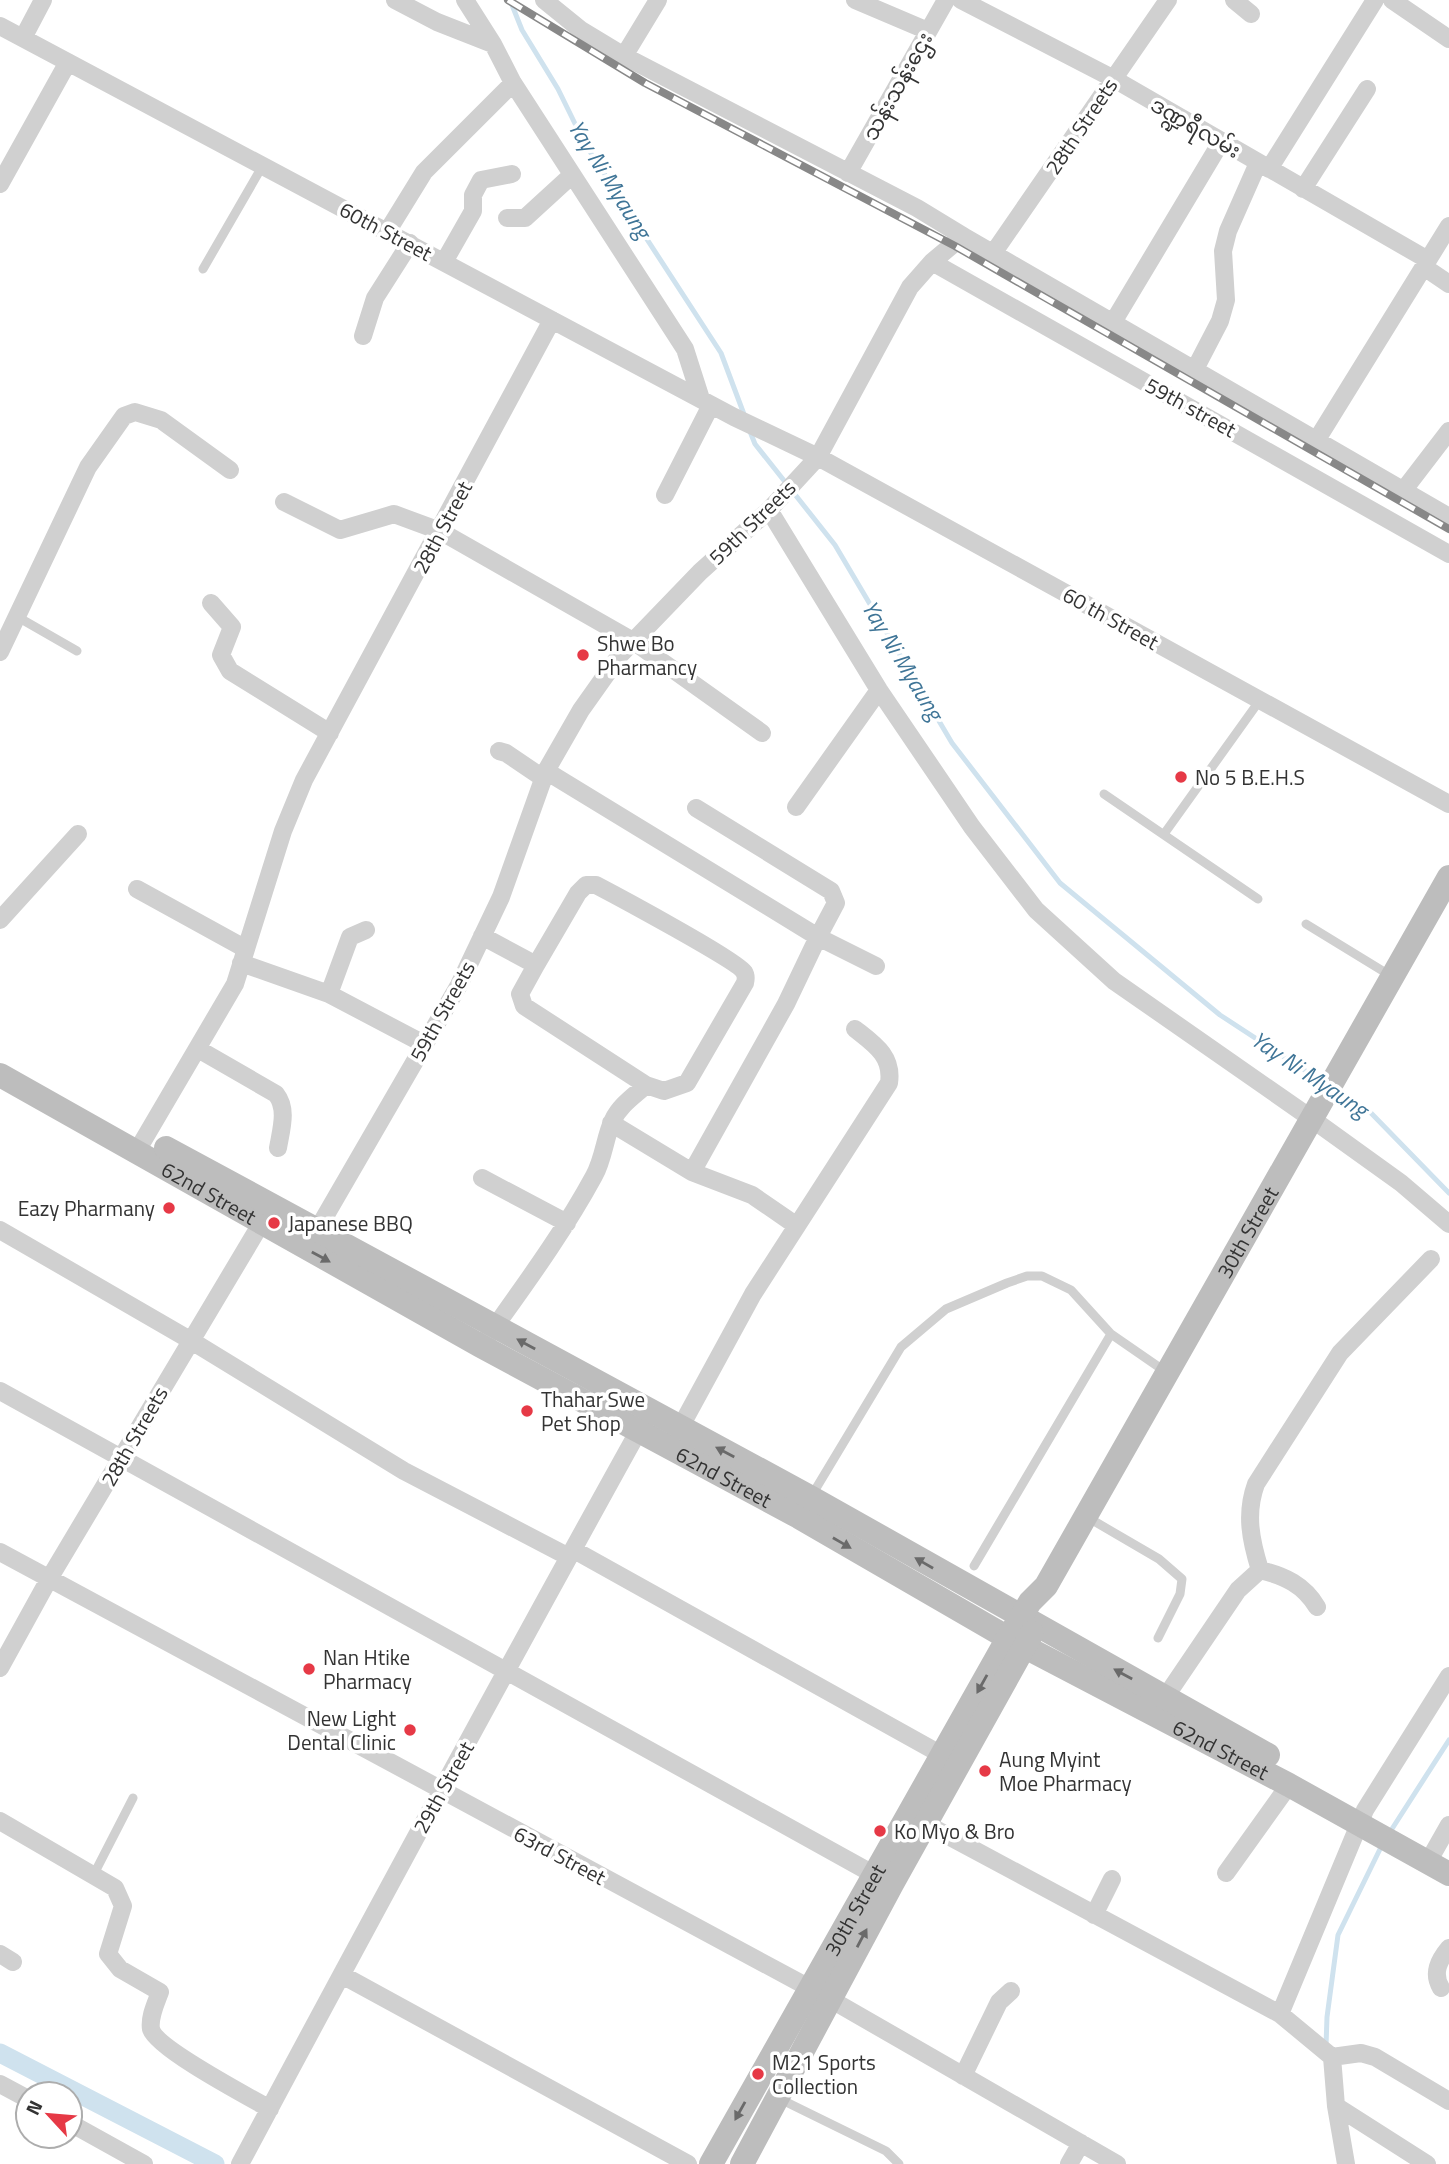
<svg xmlns="http://www.w3.org/2000/svg" width="1449" height="2164" font-family="'Titillium Web','Noto Sans Myanmar',sans-serif">
<style>
.lines{fill:none;stroke-linecap:round;stroke-linejoin:round}
.stream{stroke:#cfe2ee;stroke-width:5}
.canal{stroke:#cfe2ee;stroke-width:19}
.service{stroke:#d0d0d0;stroke-width:9}
.minor{stroke:#d0d0d0;stroke-width:18}
.secondary{stroke:#bdbdbd;stroke-width:24}
.rail-casing{stroke:#888;stroke-width:8}
.rail{stroke:#fff;stroke-width:5;stroke-dasharray:16;stroke-linecap:butt}
.oneway{fill:#6a6a6a}
.poi-dot{fill:#e63946;stroke:#fff;stroke-width:2.5}
.labels{text-anchor:middle;dominant-baseline:central;stroke-width:7;stroke-linejoin:round;paint-order:stroke}
.street-label{font-size:21px;fill:#333;stroke:#fff}
.poi-label{font-size:21px;fill:#333;stroke:#fff;text-anchor:start}
.water-label{font-size:23px;font-style:italic;fill:#3f7597;stroke:#fff}
</style>
<rect width="100%" height="100%" fill="#fff"/>
<g class="lines">
<path class="stream" d="M510,0l12,30 36,59 27,55 136,209 24,64
M749,429l6,15 80,101 117,198 108,140 160,132 104,68
M1335,1090l36,23 78,80
M1390,1832l59,-92
M1326,2046l1,-29 11,-82 45,-92"/>
<path class="canal" d="M0,2053l215,111"/>
<path class="service" d="M203,269l60,-104
M16,616l61,35
M1104,794l154,105
M1164,834l96,-134
M1306,924l85,52
M812,1495l89,-148 45,-38 61,-26 20,-7h15l29,14 40,44
M1087,1517l72,42 23,20 -2,15 -22,44
M974,1566l137,-232 55,38
M94,1874l39,-76
M780,2099l106,52 13,13"/>
<path class="minor" d="M395,0l42,22 56,22
M465,0l28,44 20,39 172,266 16,50
M855,0l73,31
M961,0l153,79 314,181
M1234,0l17,14
M1392,0l57,39
M0,26l734,391 84,40 631,347
M23,38l20,-38
M624,56l34,-56
M1269,169l106,-169
M848,173l98,-173
M0,184l68,-122
M1303,189l64,-100
M507,218h18l47,-43
M387,232l37,-60 89,-89
M963,236l486,281
M994,252l174,-252
M444,262l29,-51v-16l8,-15 31,-6
M932,262l517,292
M1424,267l25,17
M1112,324l109,-182
M363,336l12,-38 35,-55
M1194,371l26,-50 6,-21 -3,-49 5,-20 30,-68
M1316,441l133,-215
M1403,491l46,-60
M665,495l46,-90
M284,502l56,28 54,-16 46,17 193,110 129,92
M769,510l110,180 93,137 64,83 78,71 198,138 89,64 48,41
M211,603l21,24 -11,28 9,16 100,62
M0,652l88,-185 36,-51 11,-4 26,8 69,50
M499,751l7,2 37,25
M546,771l272,166 -32,67 -94,168 -81,-49
M796,807l83,-117
M696,808l135,83 5,12 -18,34 58,29
M137,889l109,60
M0,920l78,-86
M482,936l54,29 42,-72 8,-8h10c21,11 142,76 148,87 2,3 2,7 1,11l-58,100 -23,8 -18,-6c-12,11 -26,20 -33,35 -8,16 -9,38 -19,56 -31,57 -68,107 -105,159
M241,963l88,31 95,50
M536,965l-16,29 4,12 122,79
M329,994l21,-57 16,-7
M198,1049l78,45c12,15 5,36 2,54
M137,1151l98,-167 48,-153 21,-51 248,-460
M692,1172l60,23 45,31
M482,1178l85,45
M0,1230l190,110 214,131 165,86
M316,1232l143,-247 42,-88 45,-126 35,-61 39,-55 80,-83 69,-62 49,-53 92,-170 22,-25 31,-26 -46,-28 -293,-152 -43,-26 -37,-30
M0,1391l873,483
M680,1428l73,-134 136,-211c4,-27 -15,-39 -34,-54
M574,1550l368,205
M0,1552l830,447 287,165
M1260,1570c-9,-29 -15,-56 -4,-86l84,-131 91,-94
M0,1668l49,-89 219,-367
M1160,1705l78,-115 22,-20c25,6 44,15 57,37
M0,1821l115,67 8,18 -15,48 12,15 40,23c-4,11 -11,25 -9,37 5,19 98,68 119,80
M926,1824l354,190 52,43 4,49 10,58
M1428,1862l21,-37
M1226,1873l63,-88
M1094,1915l18,-36
M0,1954l13,8
M342,1975l346,189
M1441,1988c-9,-15 -2,-28 8,-40
M1280,2014l85,-204 84,-134
M1332,2057l29,-4 14,4 74,44
M963,2076l36,-74 12,-11
M0,2084l28,15
M1336,2106l91,58
M70,2123l74,41
M240,2164c133,-249 267,-496 404,-743
M1069,2164l12,-21"/>
<g class="secondary">
<path id="s1" d="M0,1075l481,271 318,171 209,121 281,147 160,89"/>
<path d="M166,1148l644,349 458,258"/>
<path id="s2" d="M711,2164l297,-526 22,-36 16,-16 403,-709"/>
<path d="M742,2164l150,-280 140,-251"/>
</g>
<g class="rail-casing">
<path id="rail" d="M508,0l137,83 310,163 494,283"/>
</g>
<use href="#rail" class="rail"/>
</g>
<defs><path id="oneway-solid" d="M-6-.8H1V-3.2L6.5 0L1 3.2V.8H-6Z" transform="scale(1.75)"/></defs>
<g class="oneway">
<use href="#oneway-solid" transform="translate(321 1257) rotate(29)"/>
<use href="#oneway-solid" transform="translate(526 1344) rotate(-151)"/>
<use href="#oneway-solid" transform="translate(725 1452) rotate(-152)"/>
<use href="#oneway-solid" transform="translate(842 1543) rotate(30)"/>
<use href="#oneway-solid" transform="translate(924 1563) rotate(-150)"/>
<use href="#oneway-solid" transform="translate(1123 1674) rotate(-151)"/>
<use href="#oneway-solid" transform="translate(982 1684) rotate(119)"/>
<use href="#oneway-solid" transform="translate(862 1938) rotate(-62)"/>
<use href="#oneway-solid" transform="translate(740 2111) rotate(119)"/>
</g>
<g class="poi-dot">
<circle cx="583" cy="655" r="7"/>
<circle cx="1181" cy="777" r="7"/>
<circle cx="169" cy="1208" r="7"/>
<circle cx="274" cy="1223" r="7"/>
<circle cx="527" cy="1411" r="7"/>
<circle cx="309" cy="1669" r="7"/>
<circle cx="410" cy="1730" r="7"/>
<circle cx="985" cy="1771" r="7"/>
<circle cx="880" cy="1831" r="7"/>
<circle cx="758" cy="2074" r="7"/>
</g>
<g class="labels">
<g class="street-label">
<text transform="translate(897 86) rotate(-61)">သန်းသန်းဌေး</text>
<text transform="translate(1081 126) rotate(-56)">28th Streets</text>
<text transform="translate(1196 127) rotate(30)">ဒဏ္ဍရီလမ်း</text>
<text transform="translate(386 231) rotate(28)">60th Street</text>
<text transform="translate(1191 407) rotate(29)">59th street</text>
<text transform="translate(752 522) rotate(-44)">59th Streets</text>
<text transform="translate(442 527) rotate(-62)">28th Street</text>
<text transform="translate(1111 618) rotate(29)">60 th Street</text>
<text transform="translate(442 1011) rotate(-61)">59th Streets</text>
<text stroke="none"><textPath href="#s1" startOffset="240">62nd Street</textPath></text>
<text stroke="none"><textPath href="#s2" startOffset="1076">30th Street</textPath></text>
<text transform="translate(134 1436) rotate(-60)">28th Streets</text>
<text stroke="none"><textPath href="#s1" startOffset="828">62nd Street</textPath></text>
<text stroke="none"><textPath href="#s1" startOffset="1395">62nd Street</textPath></text>
<text transform="translate(443 1787) rotate(-61)">29th Street</text>
<text transform="translate(560 1855) rotate(28)">63rd Street</text>
<text stroke="none"><textPath href="#s2" startOffset="292">30th Street</textPath></text>
</g>
<g class="poi-label">
<text x="597" y="643">Shwe Bo<tspan x="597" dy="24">Pharmancy</tspan></text>
<text x="1195" y="777">No 5 B.E.H.S</text>
<text x="155" y="1208" text-anchor="end">Eazy Pharmany</text>
<text x="288" y="1223">Japanese BBQ</text>
<text x="541" y="1399">Thahar Swe<tspan x="541" dy="24">Pet Shop</tspan></text>
<text x="323" y="1657">Nan Htike<tspan x="323" dy="24">Pharmacy</tspan></text>
<text x="396" y="1718" text-anchor="end">New Light<tspan x="396" dy="24">Dental Clinic</tspan></text>
<text x="999" y="1759">Aung Myint<tspan x="999" dy="24">Moe Pharmacy</tspan></text>
<text x="894" y="1831">Ko Myo &amp; Bro</text>
<text x="772" y="2062">M21 Sports<tspan x="772" dy="24">Collection</tspan></text>
</g>
<g class="water-label">
<text transform="translate(610 179) rotate(58)">Yay Ni Myaung</text>
<text transform="translate(903 660) rotate(59)">Yay Ni Myaung</text>
<text transform="translate(1310 1074) rotate(34)">Yay Ni Myaung</text>
</g>
</g>
<g transform="translate(49 2115) rotate(296)"><circle r="33" fill="#ffffff" stroke="#adadad" stroke-width="2"/>
<path d="M0-5L12 26L0 18L-12 26Z" fill="#e63946"/>
<text y="-10" font-size="19" font-weight="bold" text-anchor="middle" fill="#333333">N</text>
</g>
</svg>
